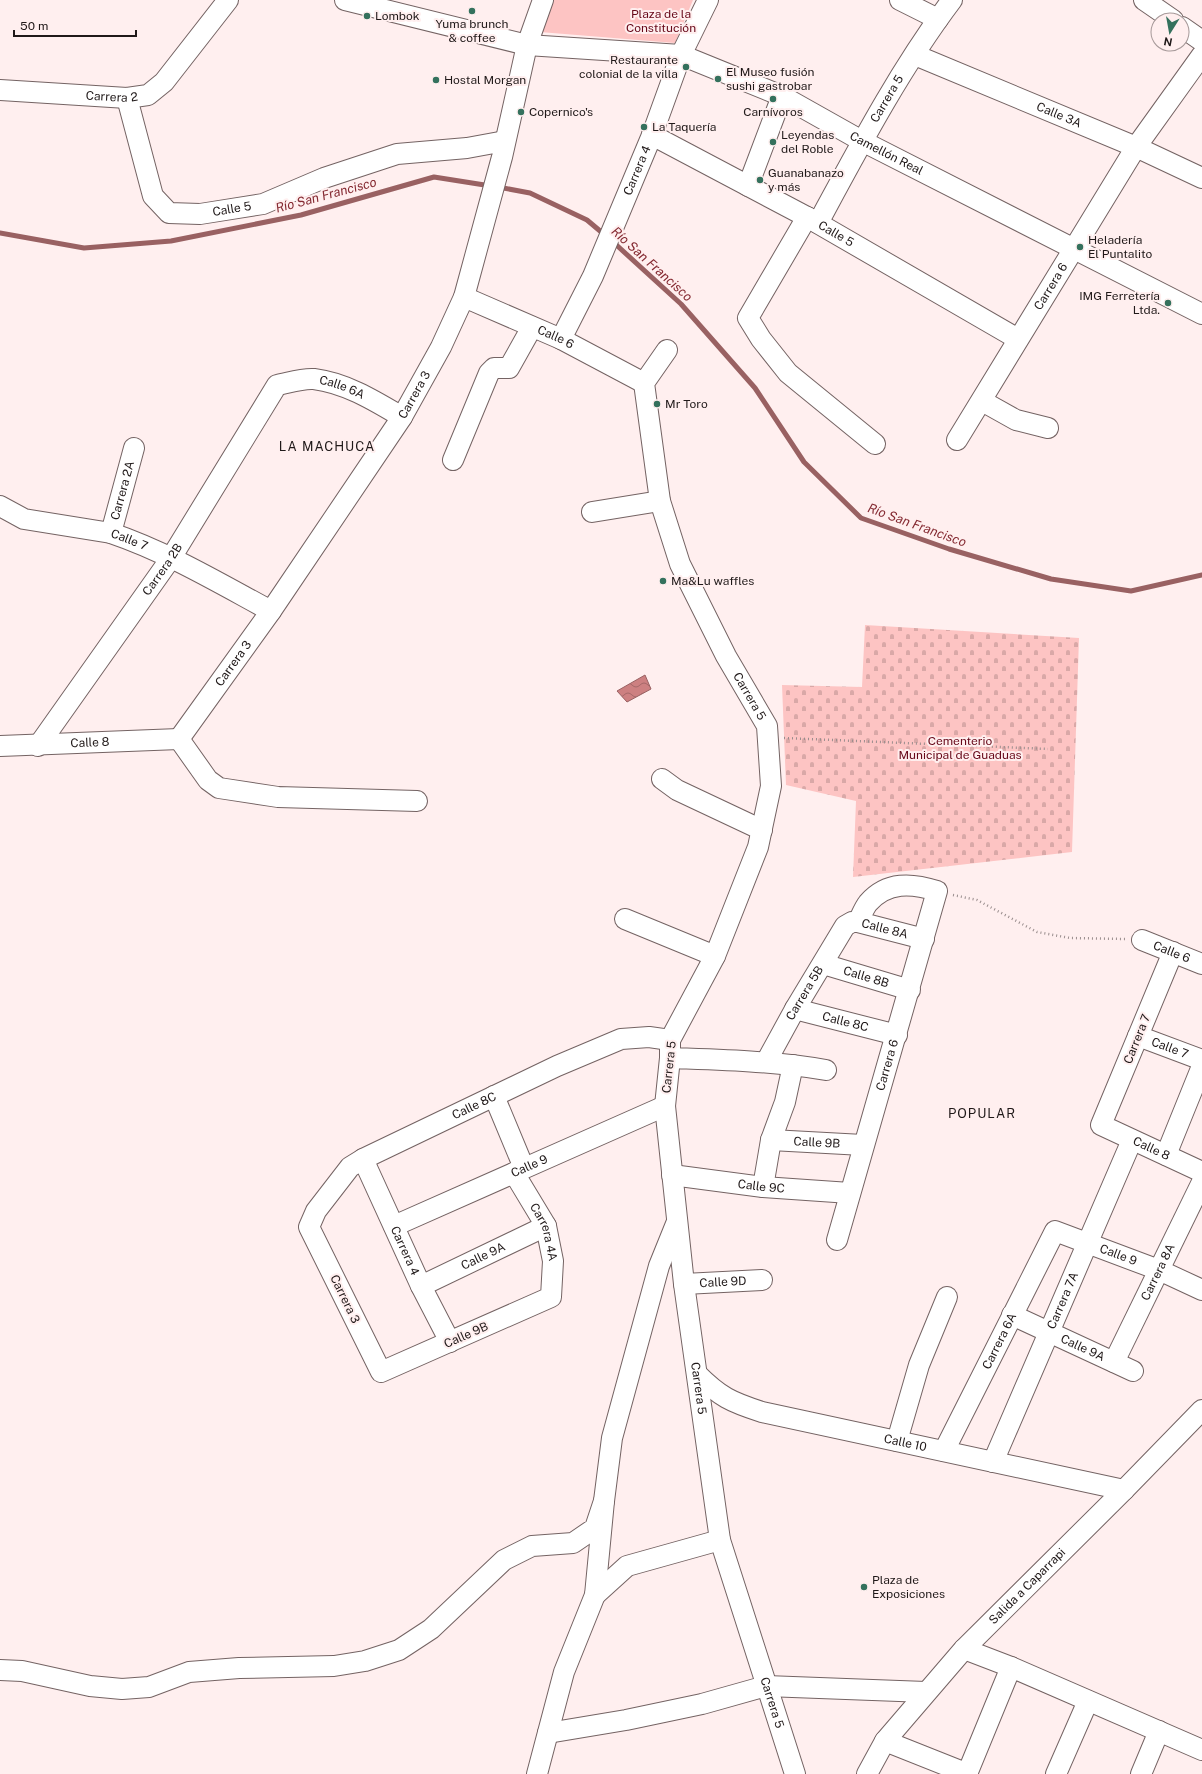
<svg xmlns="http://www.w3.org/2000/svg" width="1202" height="1774" font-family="'Public Sans',sans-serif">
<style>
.green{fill:#fdc4c3}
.cemetery{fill:url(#cemetery-stones)}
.water{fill:url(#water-waves);stroke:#996162}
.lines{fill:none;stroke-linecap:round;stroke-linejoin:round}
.stream{stroke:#996162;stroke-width:5}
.minor-casing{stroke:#746363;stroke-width:22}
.path{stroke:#998d8d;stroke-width:2.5;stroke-dasharray:1 3;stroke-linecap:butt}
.minor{stroke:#fff;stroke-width:20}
.poi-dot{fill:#34715d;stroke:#ffefef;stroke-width:1.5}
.labels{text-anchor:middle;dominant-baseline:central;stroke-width:4;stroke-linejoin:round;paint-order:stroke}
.park-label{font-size:12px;fill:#670819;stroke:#ffefef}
.poi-label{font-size:12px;fill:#201919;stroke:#ffefef;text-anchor:start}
.street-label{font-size:12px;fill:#201919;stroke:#ffefef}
.water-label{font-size:13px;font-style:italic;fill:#852a32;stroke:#ffefef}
.neighbourhood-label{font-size:13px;letter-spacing:1px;fill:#201919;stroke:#ffefef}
</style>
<defs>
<pattern id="cemetery-stones" width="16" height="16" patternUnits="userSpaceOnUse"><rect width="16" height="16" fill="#fdc4c3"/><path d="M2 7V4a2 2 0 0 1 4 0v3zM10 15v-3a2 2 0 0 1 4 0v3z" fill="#d9a8a7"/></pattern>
<pattern id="water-waves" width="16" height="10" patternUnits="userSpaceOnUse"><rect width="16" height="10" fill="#cd8081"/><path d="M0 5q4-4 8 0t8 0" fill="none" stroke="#a66869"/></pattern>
</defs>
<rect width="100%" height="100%" fill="#ffefef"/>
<path class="green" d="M552,0h141l-18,43 -135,-11z"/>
<path class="cemetery" d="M865,625l214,13 -7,214 -219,25 3,-76 -70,-16 -4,-100 80,2z"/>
<path class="water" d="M645,675l6,14 -24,13 -10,-11z"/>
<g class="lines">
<path class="stream" d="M498,187l32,6 57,27 19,16
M0,233l84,15 87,-7 130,-26 133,-38 57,9
M612,241l69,63 74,84 49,74 57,56 88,31 102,30 80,12 71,-16"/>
<g class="minor-casing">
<g id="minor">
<path id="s1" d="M345,0l182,45 154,10 101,41 80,45 340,173"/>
<path d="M900,0l38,19"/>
<path d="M1144,0l29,20"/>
<path d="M1182,27l20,14"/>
<path id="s2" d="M915,55l221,92 66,31"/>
<path id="s3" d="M0,90l127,8 21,-3 16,-13 64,-82"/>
<path id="s4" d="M127,98l26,98 16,17 31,1 63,-10 61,-26 73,-24 70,-6 38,-7"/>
<path id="s5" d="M652,135l155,82 211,122"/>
<path d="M748,186l34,-90"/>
<path d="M807,217l-59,101 13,21 27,34 87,71"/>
<path id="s6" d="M818,223c41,-76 82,-154 134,-223"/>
<path id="s7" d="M464,297l97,42 83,44"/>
<path id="s8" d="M561,339l32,-63 59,-141 29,-80 27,-55"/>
<path id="s9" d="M667,350l-23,33 16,118 20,63 46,92 41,70 4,60 -13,61 -43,109 -45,84v18l-5,48 19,178 36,256 75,234"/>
<path d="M982,401l34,19 32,8"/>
<path id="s10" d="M957,440l179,-293 66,-92"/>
<path d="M453,460l36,-87 5,-5h15l23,-41"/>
<path id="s11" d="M0,506l24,13 87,14c56,19 108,50 160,78"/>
<path d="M592,512l68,-11"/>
<path id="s12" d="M111,533l23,-85"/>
<path id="s13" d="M179,739l92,-128 131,-194 39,-70 23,-50 38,-140 25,-112 16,-45"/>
<path d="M179,739l29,41 11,8 59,9 139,4"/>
<path id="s14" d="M0,746l179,-7"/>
<path id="s15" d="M38,746l133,-188 106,-173c11,-2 25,-7 37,-6 32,4 61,22 88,38"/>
<path d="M662,779l15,11 85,40"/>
<path d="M625,919l90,37"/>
<path id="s16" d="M1142,940l60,24"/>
<path id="s17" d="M1173,952l-72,173 101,47"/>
<path id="s18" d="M823,964l87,26"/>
<path id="s19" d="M795,1009l102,26"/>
<path id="s20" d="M1138,1036l64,24"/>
<path d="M670,1058c53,2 104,3 156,12"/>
<path id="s21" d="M766,1062l29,-53 50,-83 7,-4h6l66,17"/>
<path d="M494,1096l30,72"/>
<path id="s22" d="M771,1140l92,5"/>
<path d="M1166,1155l36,-89"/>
<path id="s23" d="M363,1159l58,127 29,56"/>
<path id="s24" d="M514,1173l32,53 7,35 -2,36 -170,75 -72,-145 7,-16 34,-44 13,-8 194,-93 64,-27 28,-2 21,3"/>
<path id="s25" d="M672,1175l91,12 87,6"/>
<path d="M763,1187l8,-47 14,-38 8,-37"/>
<path id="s26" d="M394,1226l271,-120"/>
<path id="s27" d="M837,1240l100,-349c-25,-8 -50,-10 -69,12 -4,5 -7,13 -10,19"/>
<path id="s28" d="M684,1284l78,-4"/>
<path id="s29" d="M421,1286l125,-60"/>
<path id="s30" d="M1012,1315l121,56"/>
<path id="s31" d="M1114,1362l88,-180"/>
<path id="s32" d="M697,1374c23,23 34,28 65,38l362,78"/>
<path d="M897,1441l22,-76 28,-68"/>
<path id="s33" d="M944,1451l111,-220 104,39 43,20"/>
<path id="s34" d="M993,1462l139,-322"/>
<path d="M595,1595l32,-29 93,-26"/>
<path d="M964,1649l47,18 191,83"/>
<path d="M0,1670l22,1 68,15 32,3 27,-2 40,-15 50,-4 95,-2 31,-5 34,-11 32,-21 73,-69 28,-14 41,-3 22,-15 9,-27"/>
<path d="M548,1733l78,-13 76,-16 64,-18 160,6"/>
<path d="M885,1741l83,33"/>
<path d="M537,1774l27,-102 31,-77 9,-94 8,-63 47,-172 17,-42"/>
<path id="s35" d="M867,1774l18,-33 79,-92 160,-159 78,-80"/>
<path d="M967,1774l44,-107"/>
<path d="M1056,1774l32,-73"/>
<path d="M1141,1774l18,-43"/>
</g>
</g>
<path class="path" d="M784,738l264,11
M953,895l24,5 60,32 33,6 55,1"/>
<use href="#minor" class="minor"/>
</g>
<g class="poi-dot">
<circle cx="472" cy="11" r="4"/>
<circle cx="367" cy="16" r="4"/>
<circle cx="686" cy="67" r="4"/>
<circle cx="718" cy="79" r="4"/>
<circle cx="436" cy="80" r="4"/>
<circle cx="773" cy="99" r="4"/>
<circle cx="521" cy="112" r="4"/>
<circle cx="644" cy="127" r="4"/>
<circle cx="773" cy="142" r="4"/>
<circle cx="760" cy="180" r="4"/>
<circle cx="1080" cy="247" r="4"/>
<circle cx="1168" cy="303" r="4"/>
<circle cx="657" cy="404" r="4"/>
<circle cx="663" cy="581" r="4"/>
<circle cx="864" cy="1587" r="4"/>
</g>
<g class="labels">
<g class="park-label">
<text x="661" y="14">Plaza de la<tspan x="661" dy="14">Constitución</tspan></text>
<text x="960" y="741">Cementerio<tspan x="960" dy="14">Municipal de Guaduas</tspan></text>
</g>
<g class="poi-label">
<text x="375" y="16">Lombok</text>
<text x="472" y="24" text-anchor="middle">Yuma brunch<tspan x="472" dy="14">&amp; coffee</tspan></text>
<text x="678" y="60" text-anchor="end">Restaurante<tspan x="678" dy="14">colonial de la villa</tspan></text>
<text x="726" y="72">El Museo fusión<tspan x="726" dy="14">sushi gastrobar</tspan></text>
<text x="444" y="80">Hostal Morgan</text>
<text x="529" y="112">Copernico's</text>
<text x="773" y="112" text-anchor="middle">Carnívoros</text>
<text x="652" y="127">La Taquería</text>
<text x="781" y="135">Leyendas<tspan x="781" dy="14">del Roble</tspan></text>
<text x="768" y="173">Guanabanazo<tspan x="768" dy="14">y más</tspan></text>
<text x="1088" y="240">Heladería<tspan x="1088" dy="14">El Puntalito</tspan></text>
<text x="1160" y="296" text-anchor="end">IMG Ferretería<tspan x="1160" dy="14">Ltda.</tspan></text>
<text x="665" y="404">Mr Toro</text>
<text x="671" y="581">Ma&amp;Lu waffles</text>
<text x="872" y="1580">Plaza de<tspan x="872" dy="14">Exposiciones</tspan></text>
</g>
<g class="street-label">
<text stroke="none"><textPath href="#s3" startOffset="112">Carrera 2</textPath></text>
<text stroke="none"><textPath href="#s6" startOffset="142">Carrera 5</textPath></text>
<text stroke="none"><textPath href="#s2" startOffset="156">Calle 3A</textPath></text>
<text stroke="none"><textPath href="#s1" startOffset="570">Camellón Real</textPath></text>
<text stroke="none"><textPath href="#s8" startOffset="185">Carrera 4</textPath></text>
<text stroke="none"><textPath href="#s4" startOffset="188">Calle 5</textPath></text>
<text stroke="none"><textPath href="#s5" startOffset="209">Calle 5</textPath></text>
<text stroke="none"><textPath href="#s10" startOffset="180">Carrera 6</textPath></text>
<text stroke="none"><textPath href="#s7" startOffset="100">Calle 6</textPath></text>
<text stroke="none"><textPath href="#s15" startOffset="500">Calle 6A</textPath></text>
<text stroke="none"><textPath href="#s13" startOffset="417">Carrera 3</textPath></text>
<text stroke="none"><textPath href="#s12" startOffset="44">Carrera 2A</textPath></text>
<text stroke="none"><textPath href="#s11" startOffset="135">Calle 7</textPath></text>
<text stroke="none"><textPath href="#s15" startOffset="216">Carrera 2B</textPath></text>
<text stroke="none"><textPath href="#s13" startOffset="93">Carrera 3</textPath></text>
<text stroke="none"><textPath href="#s9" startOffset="375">Carrera 5</textPath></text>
<text stroke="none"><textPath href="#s14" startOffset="90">Calle 8</textPath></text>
<text stroke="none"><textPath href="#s21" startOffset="199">Calle 8A</textPath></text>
<text stroke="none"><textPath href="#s16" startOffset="32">Calle 6</textPath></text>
<text stroke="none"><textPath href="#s18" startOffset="45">Calle 8B</textPath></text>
<text stroke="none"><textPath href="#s21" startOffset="79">Carrera 5B</textPath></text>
<text stroke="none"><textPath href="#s19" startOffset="52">Calle 8C</textPath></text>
<text transform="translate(1137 1039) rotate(-68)">Carrera 7</text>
<text stroke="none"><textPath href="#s20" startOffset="34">Calle 7</textPath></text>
<text stroke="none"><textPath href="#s27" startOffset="182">Carrera 6</textPath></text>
<text transform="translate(669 1067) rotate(-84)">Carrera 5</text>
<text stroke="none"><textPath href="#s24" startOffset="693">Calle 8C</textPath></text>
<text stroke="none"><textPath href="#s22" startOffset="46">Calle 9B</textPath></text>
<text stroke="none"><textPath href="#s17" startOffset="243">Calle 8</textPath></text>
<text stroke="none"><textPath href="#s26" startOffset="148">Calle 9</textPath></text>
<text stroke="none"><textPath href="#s25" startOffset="90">Calle 9C</textPath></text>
<text stroke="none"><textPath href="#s24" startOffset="67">Carrera 4A</textPath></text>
<text stroke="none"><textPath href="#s23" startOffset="101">Carrera 4</textPath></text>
<text stroke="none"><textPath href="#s33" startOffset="314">Calle 9</textPath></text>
<text stroke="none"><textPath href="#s29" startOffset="69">Calle 9A</textPath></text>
<text stroke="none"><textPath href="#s31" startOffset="100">Carrera 8A</textPath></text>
<text stroke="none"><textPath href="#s28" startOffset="39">Calle 9D</textPath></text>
<text transform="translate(345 1299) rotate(64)">Carrera 3</text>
<text stroke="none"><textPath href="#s34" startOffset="176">Carrera 7A</textPath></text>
<text transform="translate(466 1335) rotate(-24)">Calle 9B</text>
<text stroke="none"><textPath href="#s33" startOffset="123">Carrera 6A</textPath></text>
<text stroke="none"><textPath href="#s30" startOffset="78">Calle 9A</textPath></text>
<text stroke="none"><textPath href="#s9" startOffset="1095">Carrera 5</textPath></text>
<text stroke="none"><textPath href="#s32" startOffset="223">Calle 10</textPath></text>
<text stroke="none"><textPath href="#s35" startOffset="248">Salida a Caparrapi</textPath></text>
<text stroke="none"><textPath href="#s9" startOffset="1419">Carrera 5</textPath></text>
</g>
<g class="water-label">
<text transform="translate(326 195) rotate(-15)">Río San Francisco</text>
<text transform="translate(652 264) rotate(42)">Río San Francisco</text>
<text transform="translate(917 525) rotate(20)">Río San Francisco</text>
</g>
<g class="neighbourhood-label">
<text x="327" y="446">LA MACHUCA</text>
<text x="982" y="1113">POPULAR</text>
</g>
</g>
<g transform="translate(1170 32) rotate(191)"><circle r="19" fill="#ffefef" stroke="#a69999"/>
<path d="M0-3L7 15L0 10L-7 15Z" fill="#34715d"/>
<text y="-6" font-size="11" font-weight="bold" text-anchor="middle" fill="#201919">N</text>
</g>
<path d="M14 30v6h122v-6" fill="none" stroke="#201919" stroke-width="2"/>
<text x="20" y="30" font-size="12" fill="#201919" stroke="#ffefef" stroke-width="3" paint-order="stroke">50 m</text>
</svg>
